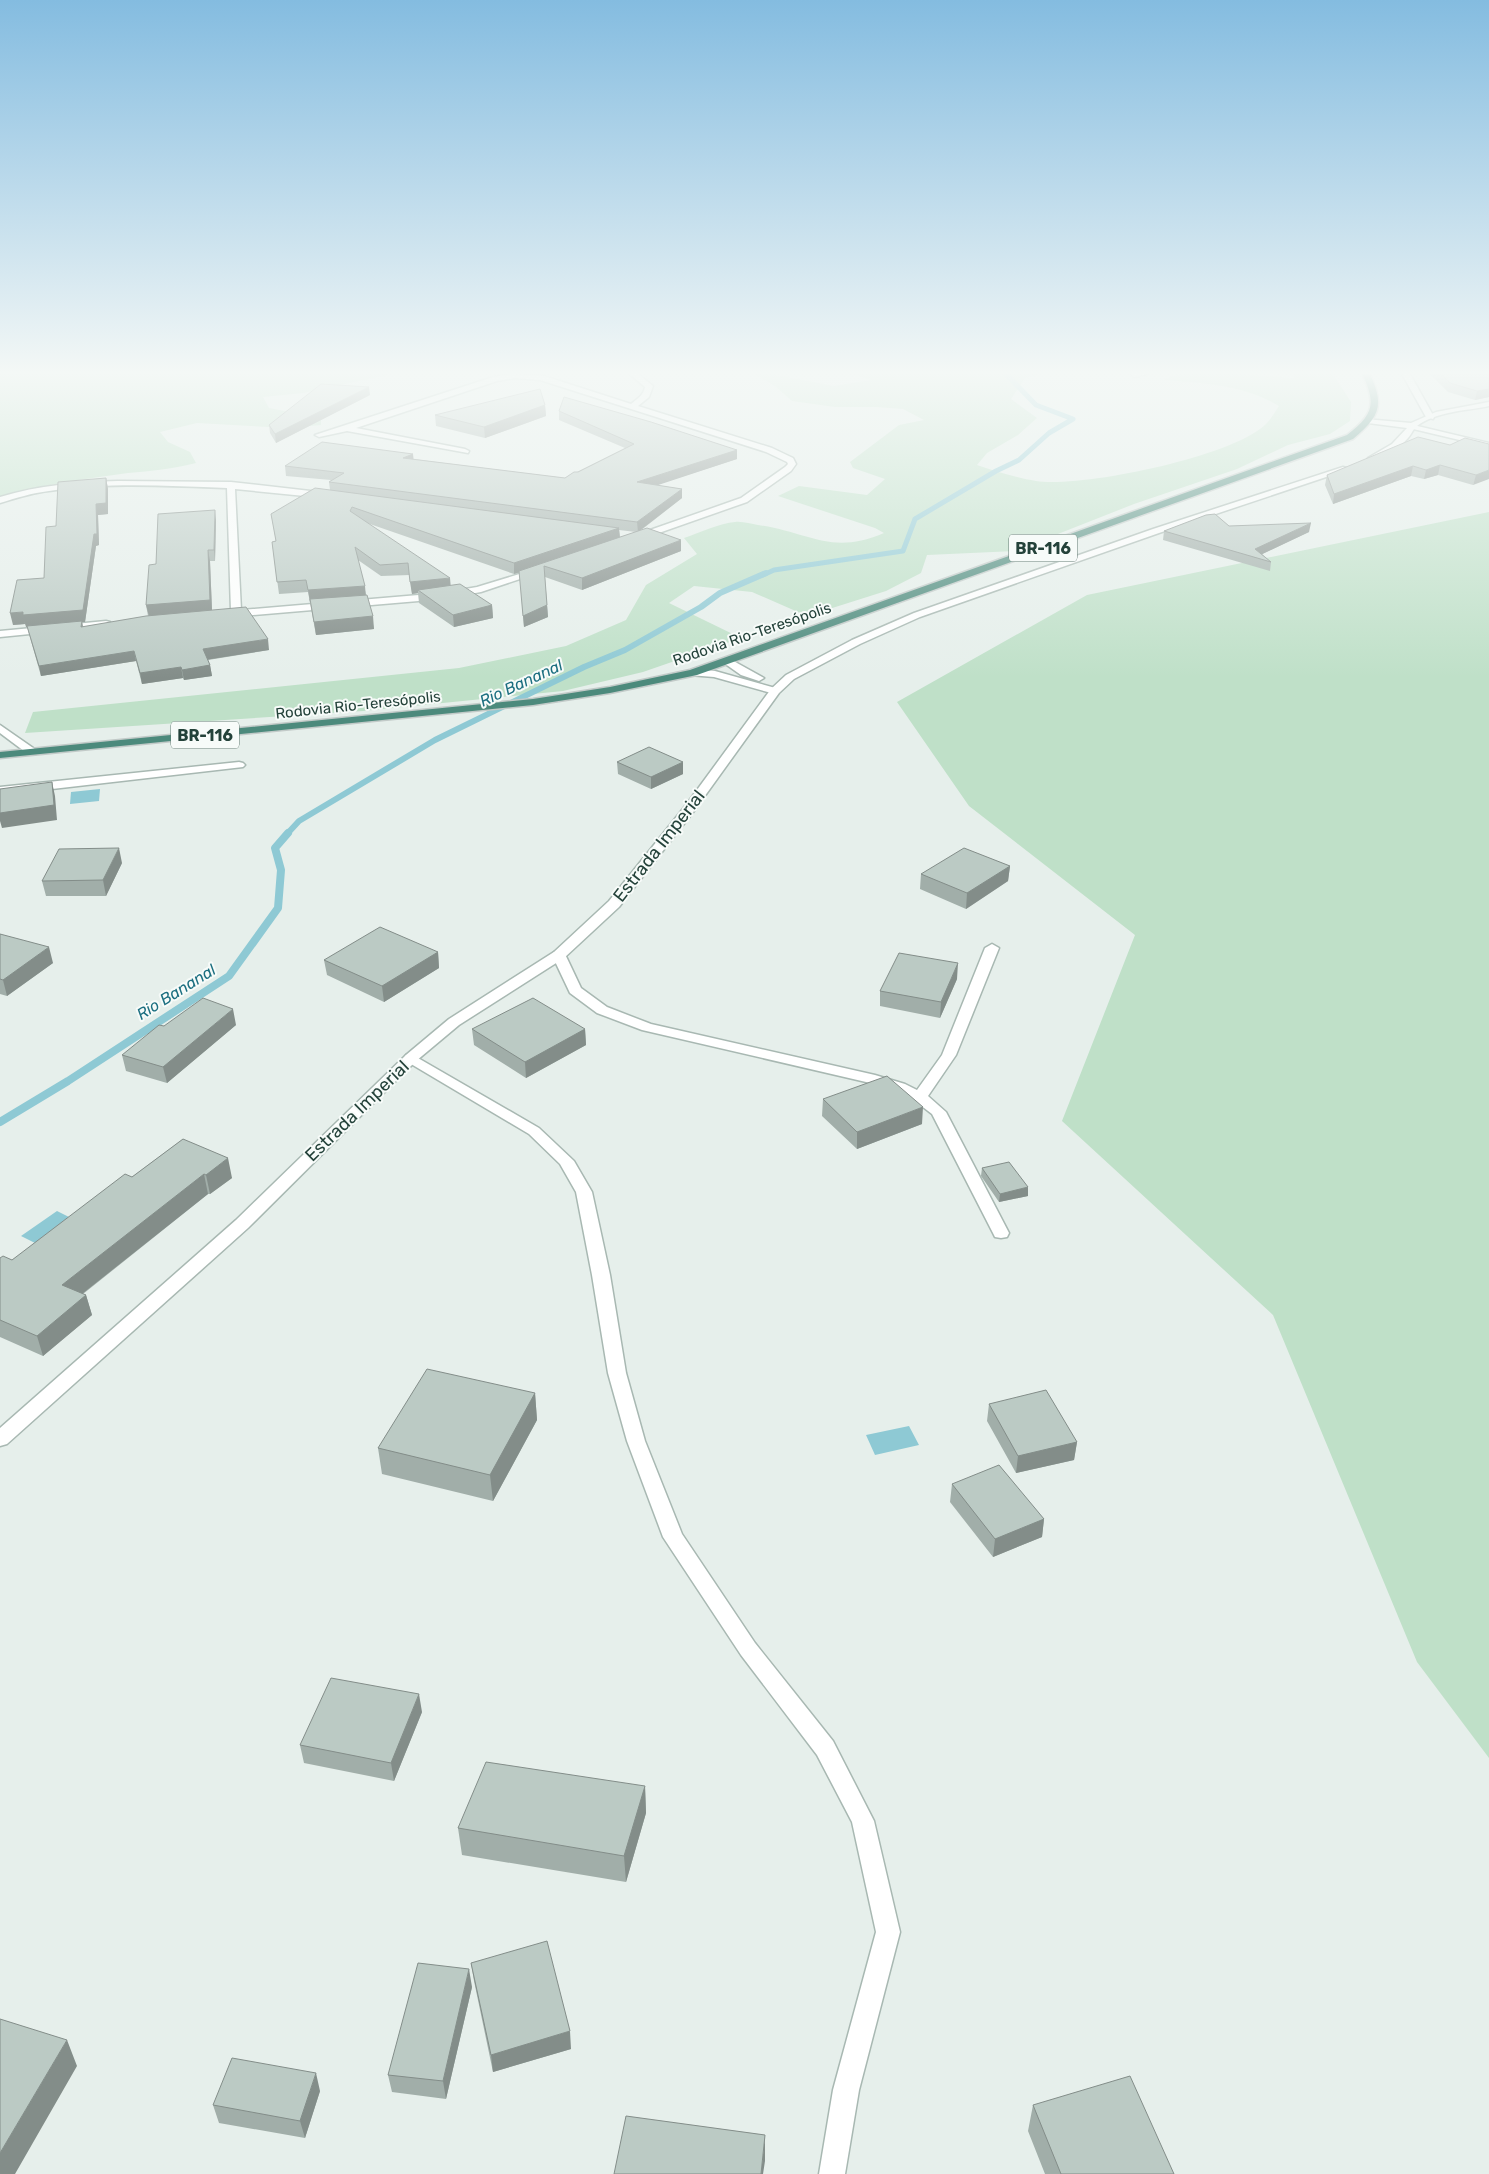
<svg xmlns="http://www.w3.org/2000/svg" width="1489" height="2174" font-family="Rubik,sans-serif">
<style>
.green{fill:#bfe0c8}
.water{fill:#8ec9d4}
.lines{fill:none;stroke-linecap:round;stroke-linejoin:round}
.stream-far2{stroke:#8ec9d4;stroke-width:5}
.stream-far1{stroke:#8ec9d4;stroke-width:6}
.stream{stroke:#8ec9d4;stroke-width:8}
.service-casing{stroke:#a8b8b2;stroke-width:3}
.minor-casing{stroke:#a8b8b2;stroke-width:3}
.tertiary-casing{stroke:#a8b8b2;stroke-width:3}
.trunk-casing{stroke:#c2cac8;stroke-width:3}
.service{fill:#fff;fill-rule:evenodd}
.minor{fill:#fff;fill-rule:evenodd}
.tertiary{fill:#fff;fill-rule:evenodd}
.trunk{fill:#4c8a7c;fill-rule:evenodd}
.wall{fill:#a1aea9;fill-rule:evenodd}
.shaded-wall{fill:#838d89}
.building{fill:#bbcac4;stroke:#838d89}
.labels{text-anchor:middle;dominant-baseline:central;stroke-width:4;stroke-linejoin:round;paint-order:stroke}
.far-street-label{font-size:15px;fill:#24423a;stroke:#f7fbf9}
.shield{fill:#f7fbf9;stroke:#637a73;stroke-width:1}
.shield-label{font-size:16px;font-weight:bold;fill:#24423a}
.far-water-label{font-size:16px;font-style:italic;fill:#1c6f80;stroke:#f7fbf9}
.street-label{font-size:18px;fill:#24423a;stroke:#f7fbf9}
</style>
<rect width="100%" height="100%" fill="#e6efeb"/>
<path class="green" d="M0,374h392l-89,19 -40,4 6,11 52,10v7l-34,3 -90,-5 -37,9 8,10 22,10 6,11c-23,6 -45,8 -68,10 -43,6 -87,12 -128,23z
M754,374h17l63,12 37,-6 -18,-6h186l-14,4 -14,21 26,19 -19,17 -31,18 -10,12c18,6 40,13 59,16 45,7 197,-24 230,-57 5,-5 9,-12 13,-18 -34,-21 -76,-23 -115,-26 22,-14 101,-3 130,-2l1,-4h38l18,28 -1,19 -20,13 -42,11 -51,24 -103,35 -119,47 -88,4 -6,18 -35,18 -79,25 -55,-24 -58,-6 -25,17 72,35 -98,34 -80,19 -200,20 -338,22 8,-21 426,-44 107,-22 60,-26 20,-35 51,-31 -13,-16c15,-5 36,-15 51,-16 7,-1 16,2 23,3 51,7 73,31 126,8l-9,-5 -97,-32 21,-10 68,9 18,-16 -32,-11 -3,-6 49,-37 25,-5 -21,-11 -27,-2h-41l-43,-6 -17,-15z
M1489,512v1246l-72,-96 -144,-347 -211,-194 73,-186 -166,-129 -72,-104 190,-107z"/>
<path class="water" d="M100,789l-1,12 -29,3 1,-12z
M57,1211l18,9 -36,25 -18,-9z
M909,1426l10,19 -44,10 -9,-20z"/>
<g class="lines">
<path class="stream-far2" d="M763,575l11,-5 129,-19 12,-32 81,-48 23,-11 30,-27 24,-14 -37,-14 -30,-31"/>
<path class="stream-far1" d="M287,834l12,-13 136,-81 149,-73 41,-17 76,-43 19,-14 46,-20"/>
<path class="stream" d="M0,1122l68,-41 161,-105 49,-68 3,-38 -6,-22 13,-15"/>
<g class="service-casing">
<path id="service" d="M1131,374h17l-14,3z
M992,944l7,4 -43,107 -28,41 18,16 63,121 -2,4 -6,1 -6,-1 -2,-4 -61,-119c-21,-17 -40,-25 -66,-32l-224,-52 -45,-17 -27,-20 -18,-38 2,-3h10l17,36 26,19 44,17 224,51 30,9 12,6 25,-35 43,-107z"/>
</g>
<g class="minor-casing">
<path id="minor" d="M514,374l30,2 87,28c6,-5 13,-9 14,-17l-15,-13h8l15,12 -4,11 -11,9 134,42 21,10 3,6 -5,7 -44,31 -111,39 -5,-3 2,-2 108,-38 44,-31 3,-3 -1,-2 -21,-10 -226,-72 -25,-2 -18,3 -141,47 109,21 4,2 -1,2 -121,-22 -28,6 -4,-2 178,-58z
M1402,374h8l24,43 -1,2 -7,-2z
M1409,424l80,19v4l-80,-19z
M118,481l113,1 97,11v4l-3,1 -90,-9 6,121 201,-17 35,-6 62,-19 5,3 -63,21 -39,7 -211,18 -5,-3 5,-3 -4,-123c-59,-2 -120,-6 -178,3 -17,2 -33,7 -49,12v-6c39,-12 78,-15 118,-16z
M106,621l4,1v4l-110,11v-6z
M728,658l36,20 -5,3 -18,-6 -17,-12 -1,-2 1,-2z
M693,670l22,1 64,18 1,2 -5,3 -61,-17 -25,-2 -1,-2 1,-2z
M0,725l36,25 2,2 -2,2h-8l-28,-21z
M239,762l4,1 2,2 -2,2 -243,28v-8z
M411,1054l128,74 35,33 18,31 18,83 16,98 19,68 37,93 73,109 78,98 41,80 26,111 -41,158 -14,84h-26l14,-84 43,-158 -24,-110 -35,-67 -76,-100 -78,-118 -36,-96 -19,-68 -16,-98 -16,-83 -16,-28 -31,-30 -123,-73 -2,-3 2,-3z"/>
</g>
<g class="tertiary-casing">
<path id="tertiary" d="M1489,402v4c-23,5 -52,5 -72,20 -4,3 -6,9 -9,12 -9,11 -21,16 -33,22l-7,-2 24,-14 15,-16 -39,-5 -4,-2 1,-2 46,4 25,-11z
M1343,467l7,2 -191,64 -239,84 -60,27 -66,35 -15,14 -85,118 -75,96 -55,51 -105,67 -43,36 -168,167 -241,216 -7,2v-18l236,-208 170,-165 43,-36 105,-67 55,-51 77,-96 85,-116 15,-14 66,-35 62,-27 239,-84z"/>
</g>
<g class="trunk-casing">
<path id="trunk" d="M1362,374h8c15,32 9,43 -17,65l-656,236 -87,18 -77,12 -533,53v-6l533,-53 77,-12 80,-17 657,-235c26,-20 30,-31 15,-61z"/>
</g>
<use href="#service" class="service"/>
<use href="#minor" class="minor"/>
<use href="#tertiary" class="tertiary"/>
<use href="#trunk" class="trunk"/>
</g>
<path class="wall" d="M1430,374h59v23l-14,3 -27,-8z
M370,395l-94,48 -6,-10 -1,-8z
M545,405l1,11 -61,22 -49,-12 -1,-11z
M559,411l178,39v9l-81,26 26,4v9l-42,33 41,20 -99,39 -37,-13 3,40 -24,10 -4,-54 -6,1 -147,-51 83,63 42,19 1,13 -39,9 -35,-24 -1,-10 -6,1 -2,-19 -29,1 -23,-16 16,69 -58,6 -8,-43 -29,2 -7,-52 4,-1 -5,-27 59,-24 -1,-8 2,-2 -45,-4 -1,-10 128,-12v5l152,19 60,-30 -66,-28zM619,530l17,2 -16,5z
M1489,444l-16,41 -35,-10 -14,4 -13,-3 -78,28 -8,-19 2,-10 123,-30z
M106,478l2,11v25l-10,1 1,30 -3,1 -11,76h-3l1,5 65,-11 -2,-11 10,-41 60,-44 -1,41h-5l2,49 57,40 -61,10 2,5 2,11 -28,4 -1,-2 -41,6 -6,-23 -95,15 -14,-49 -2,-3 -12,1 31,-47 12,-52z
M1229,526l80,6 -47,22 9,8 -1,9 -107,-31 1,-9z
M617,762h66v12l-32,15 -33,-15z
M122,863l-16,33h-60l-4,-15z
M1010,866l-2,15 -42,28 -46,-20 1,-15z
M0,934l53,29 -46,33 -7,-2z
M438,952l1,16 -55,34 -57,-27 -3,-15z
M957,979l-17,39 -60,-12v-15z
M236,1025l-69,58 -41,-12 -4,-16 42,-29z
M472,1029h113l1,16 -60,33 -52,-33z
M823,1099l99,25 -65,25 -35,-33z
M183,1139l49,39 -22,16h-2l-125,100 3,1 6,20 -49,41 -43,-19v-79l12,2 120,-83z
M982,1168l46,28 -29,6 -18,-26z
M535,1393l2,27 -44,81 -111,-27 -4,-26z
M989,1404l88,38 -3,18 -58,13 -29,-52z
M952,1484l92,35 -2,18 -49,20 -43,-55z
M422,1712l-28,69 -90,-18 -4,-18z
M645,1786l1,27 -20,69 -164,-27 -4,-27z
M471,1963l100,86 -78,23 -19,-91z
M472,1987l-26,112 -54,-7 -4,-17z
M320,2091l-15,47 -86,-15 -6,-18z
M1033,2105l141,69h-129l-17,-43z"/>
<path class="shaded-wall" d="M369,387l1,8 -94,48 -1,-9z
M1489,389v8l-14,3 2,-9z
M545,405l1,11 -61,22 -1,-11z
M737,450v9l-100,33v-10z
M413,454l1,9 -11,-5z
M1440,465l-2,10 -14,4 2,-9z
M1413,466l-2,10 -78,28 1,-10z
M1489,470v9l-16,6 3,-10z
M106,478l2,11v25l-10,1 1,30 -3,1 -11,76h-3l2,10 -3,-5 1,-5 -56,5 -3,-12 73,-111z
M682,489v9l-44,34 -1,-10z
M215,510l1,10 -1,41 -1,-11z
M1311,523l-2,9 -55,26 1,-9z
M619,528l1,11 -106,35v-11z
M681,540v11l-99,39v-12z
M208,550l2,11 2,50 -63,5 -3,-11z
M450,578l1,11 -33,1v3l-6,1 -2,-12z
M365,586l1,12 -56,4 -2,-12z
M492,605l1,13 -39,9 -1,-12z
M547,605l1,12 -24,10 -1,-11z
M23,612l2,12 -12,1 -3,-12z
M373,616l1,13 -58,6 -2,-13z
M268,639l1,11 -64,10 -2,-11z
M134,651l2,10 -95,15 -2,-10z
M210,665l2,11 -28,4 -2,-10z
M181,667l2,11 -41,6 -2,-11z
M683,762v12l-32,15v-12z
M52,782l3,14 2,24 -55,8 -2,-7v-8z
M119,848l3,15 -16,33 -3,-16z
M1010,866l-2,15 -42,28 1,-16z
M49,947l4,16 -46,33 -4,-16z
M438,952l1,16 -55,34 -2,-16z
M958,963l-1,16 -17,39 1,-16z
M233,1009l3,16 -69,58 -4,-16z
M585,1029l1,16 -60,33 -1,-16z
M923,1107l-1,17 -65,25v-17z
M228,1158l4,20 -22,16 -4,-19z
M204,1174l4,20 -140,111 -6,-20z
M1028,1187v9l-29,6 1,-8z
M86,1295l6,20 -49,41 -6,-20z
M535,1393l2,27 -44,81 -3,-26z
M1077,1442l-3,18 -58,13 2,-17z
M1044,1519l-2,18 -49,20 2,-18z
M419,1694l3,18 -28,69 -3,-18z
M645,1786l1,27 -20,69 -2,-26z
M469,1969l3,18 -26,112 -3,-18z
M570,2031l1,18 -78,23 -2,-17z
M67,2040l10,26 -62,108h-15v-21z
M316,2073l4,18 -15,47 -5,-17z
M765,2135v26l-2,13h-2z"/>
<path class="building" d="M1441,374h48v15l-12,2 -27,-8z
M321,384l48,3 -94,47 -6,-9z
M540,389l5,16 -61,22 -49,-12z
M564,397l87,25 86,28 -100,32 45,7 -45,33 -308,-40 15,-9 -59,-7 37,-24 91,12 -10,4 162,20 9,-6h4l56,-28 -75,-33z
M1418,437l32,8 15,-7 24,6v26l-13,5 -36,-10 -14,5 -13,-4 -79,28 -7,-19z
M106,478v25l-10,1 1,30h-3l-11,76 -60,5v-3l-13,1 7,-33 27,-2 2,-51 10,-1 2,-44z
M315,488l304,40 -105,35 -162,-56 -2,4 100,67 -40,4 -2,-19 -28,2 -25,-18 10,39 -57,4 -2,-10 -29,2 -5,-40 4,-1 -5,-27z
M215,510l-1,40h-6l2,50 -64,5 3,-40 7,-1 2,-50z
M1215,514l14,12 82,-3 -56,26 16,13 -107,-31 42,-16z
M647,528l34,12 -99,38 -38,-12 3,39 -24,11 -4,-45z
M460,584l32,21 -39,10 -35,-25z
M367,595l6,21 -59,6 -4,-23z
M246,607l22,32 -65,10 7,16 -28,5 -1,-3 -41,6 -6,-22 -95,15 -12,-40 55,-5 -1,6 65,-11z
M649,747l34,15 -32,15 -34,-15z
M52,782l2,23 -54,8v-24z
M119,848l-16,32 -61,1 17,-32z
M964,848l46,18 -43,27 -46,-19z
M380,927l58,25 -56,34 -58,-26z
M0,934l49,13 -46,33 -3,-1z
M899,953l59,10 -17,39 -61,-11z
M203,998l30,11 -70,58 -41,-12 37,-30 5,1z
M533,998l52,31 -60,33 -53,-33z
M887,1076l36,31 -66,25 -34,-33z
M183,1139l45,19 -22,17 -2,-1 -142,111 24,10 -49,41 -37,-16v-62l3,-2 9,4 113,-86 7,3z
M1009,1162l19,25 -28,7 -18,-26z
M427,1369l108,24 -45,82 -112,-27z
M1046,1390l31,52 -59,14 -29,-52z
M999,1465l45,54 -49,20 -43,-55z
M331,1678l88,16 -28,69 -91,-18z
M486,1762l159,24 -21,70 -166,-28z
M547,1941l23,90 -79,24 -20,-92z
M418,1963l51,6 -26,112 -55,-6z
M0,2019l67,21 -67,113z
M232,2058l84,15 -16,48 -87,-16z
M1130,2076l44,98h-113l-28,-69z
M626,2116l139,19 -4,39h-147z"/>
<linearGradient id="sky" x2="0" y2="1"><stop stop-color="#84bce0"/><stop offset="0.55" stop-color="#f4f8f6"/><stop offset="1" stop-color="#f4f8f6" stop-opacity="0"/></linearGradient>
<rect width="1489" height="678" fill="url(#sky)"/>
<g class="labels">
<g class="far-street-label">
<text transform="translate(752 634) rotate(-19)">Rodovia Rio-Teresópolis</text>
<text transform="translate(358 705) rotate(-6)">Rodovia Rio-Teresópolis</text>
</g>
<g class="shield">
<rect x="1009" y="534.5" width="68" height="27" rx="4"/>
<rect x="171" y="721.5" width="68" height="27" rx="4"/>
</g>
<g class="shield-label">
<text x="1043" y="548">BR-116</text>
<text x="205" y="735">BR-116</text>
</g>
<g class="far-water-label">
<text transform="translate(521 683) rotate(-25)">Rio Bananal</text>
<text transform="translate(176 992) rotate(-32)">Rio Bananal</text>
</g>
<g class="street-label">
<text transform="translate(659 846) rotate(-52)">Estrada Imperial</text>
<text transform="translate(357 1111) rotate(-44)">Estrada Imperial</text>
</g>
</g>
</svg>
